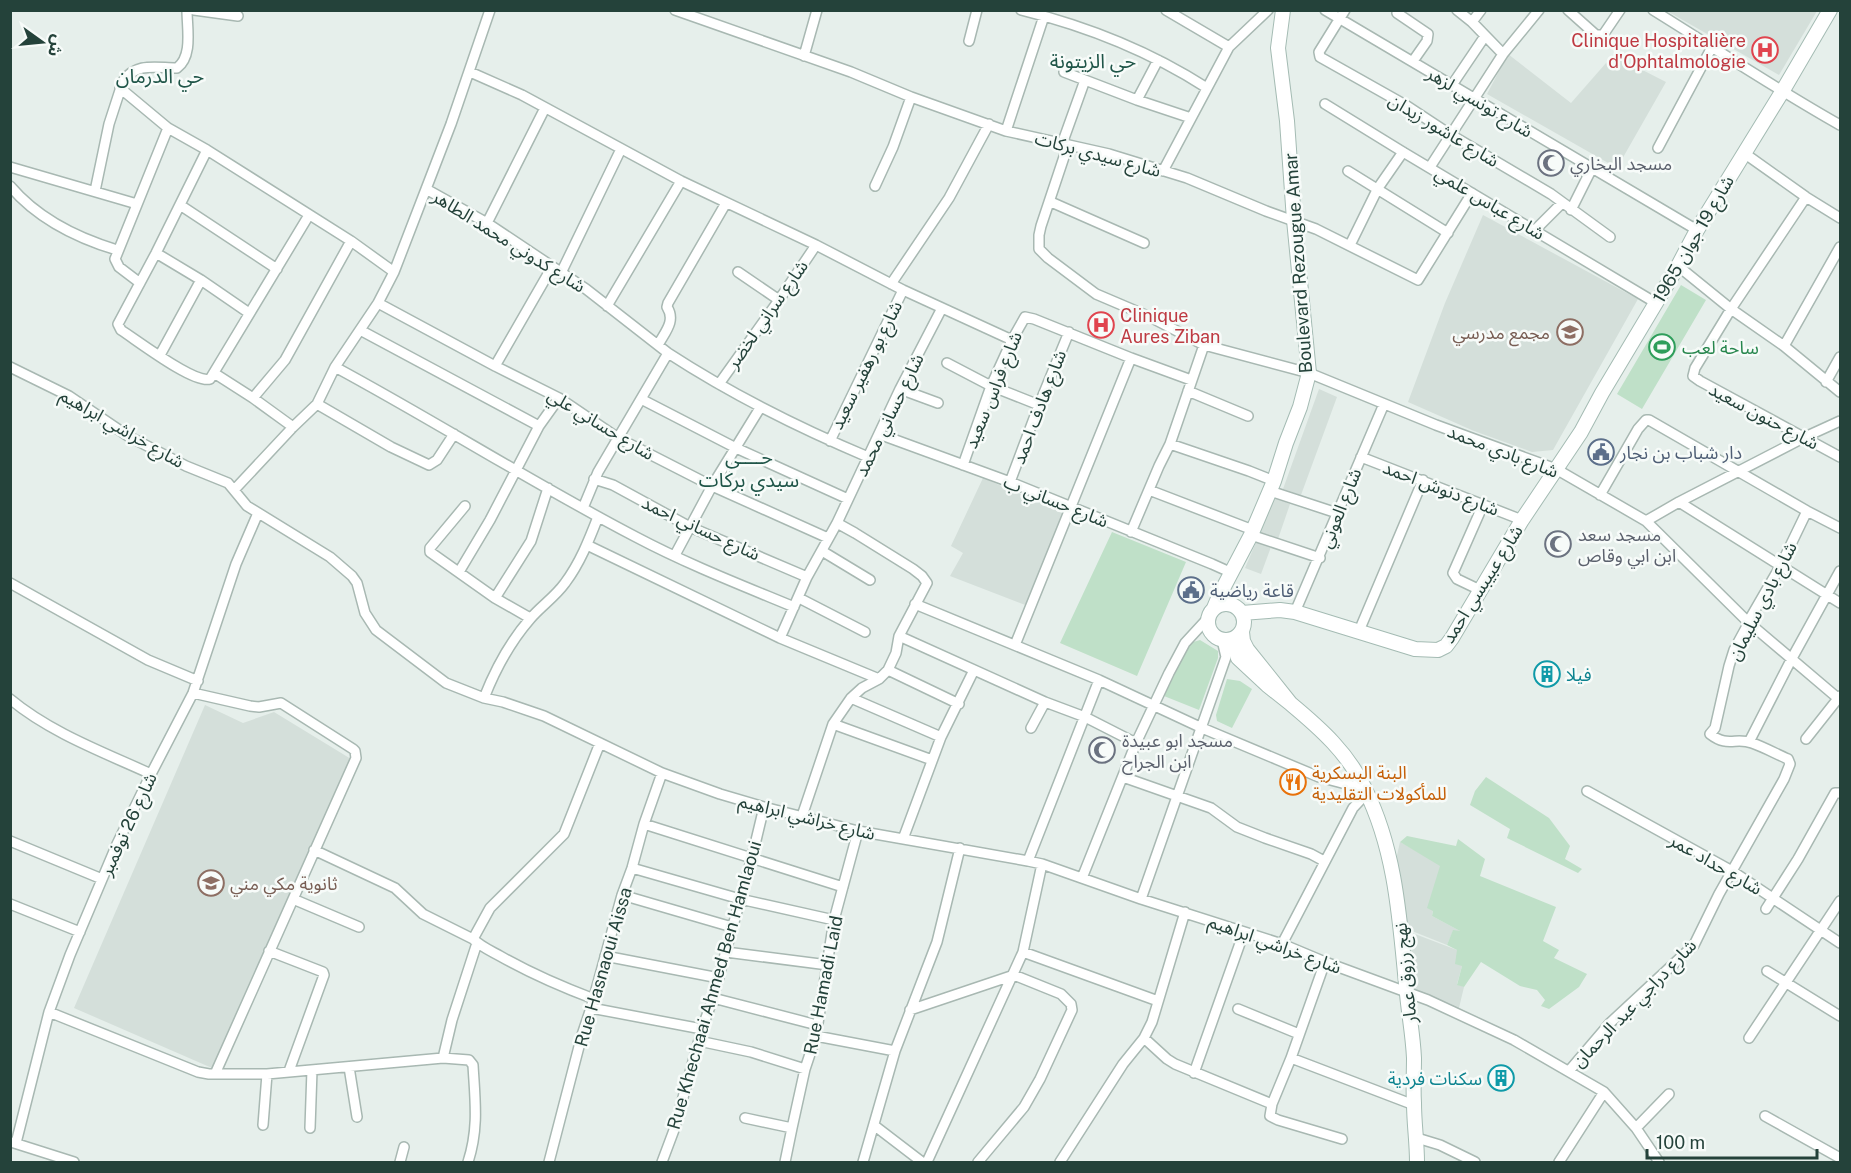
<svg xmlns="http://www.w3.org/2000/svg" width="1851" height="1173" font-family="'Public Sans','Noto Sans Arabic',sans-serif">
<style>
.built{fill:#d4dfda}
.green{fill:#bfe0c8}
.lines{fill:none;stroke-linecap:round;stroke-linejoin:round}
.street-casing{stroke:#a8b8b2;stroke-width:12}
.secondary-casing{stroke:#a4bbb3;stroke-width:16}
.street{stroke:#fff;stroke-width:9}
.secondary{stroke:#fff;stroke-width:14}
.labels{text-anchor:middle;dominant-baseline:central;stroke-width:5;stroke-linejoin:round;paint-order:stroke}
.health-label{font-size:18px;fill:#be3a42;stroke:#f7fbf9;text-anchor:end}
.street-label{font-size:18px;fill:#24423a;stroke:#f7fbf9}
.worship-label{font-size:18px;fill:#5b616d;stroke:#f7fbf9;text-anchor:start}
.education-label{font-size:18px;fill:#785e54;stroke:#f7fbf9;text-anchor:end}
.leisure-label{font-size:18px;fill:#27864d;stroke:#f7fbf9;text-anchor:start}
.service-label{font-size:18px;fill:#4e5e75;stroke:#f7fbf9;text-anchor:start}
.culture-label{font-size:18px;fill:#0d838f;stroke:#f7fbf9;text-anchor:start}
.food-label{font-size:18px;fill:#c56008;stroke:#f7fbf9;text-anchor:start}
.neighbourhood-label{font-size:20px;fill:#1f5548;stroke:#f7fbf9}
</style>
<rect width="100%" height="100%" fill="#e6efeb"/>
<path class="built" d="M1667,11h150l-38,64z
M1508,54l63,49 42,-48 53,27 -49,86 -130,-74z
M1483,215l155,84 -85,151 -21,2 -58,-21 -66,-29 37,-99z
M1319,389l18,8 -36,98 -18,-6z
M983,478l82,35 -37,93 -78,-30 13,-23 -12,-7z
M1273,497l17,7 -12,35 -19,-7z
M1257,540l14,7 -10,27 -16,-6z
M205,705l38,18 31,-11 77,47 -139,309 -138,-60z
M1400,842l41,23 -9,51 30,16 -9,-1 -6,14 -40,-16 -2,-22 -3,-1 -7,-42z
M1407,931l50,19 5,16 -5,18 7,3 -6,25 -44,-21z"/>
<path class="green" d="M1681,285l25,15 -64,109 -25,-15z
M1112,532l74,30 -49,114 -77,-33z
M1200,640l18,11v7l-19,52 -35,-14 26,-53z
M1227,679l13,2 12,8 -20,39 -15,-7 -1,-6z
M1486,777l63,41 21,28 -5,13 17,10 -4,4 -71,-35 3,-9 -40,-24 5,-14z
M1407,836l49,10 2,-7 27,20 -5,17 76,31 -13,34 16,9 -5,8 33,16 -8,13 -30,22 -8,-3 4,-6 -8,-10 -17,-4 -39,-24 -17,25 -7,-2 5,-19 -7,-2 2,-14 -10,-5 6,-15 7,1 -28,-15 1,-5 -6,-3 13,-42 -40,-24z"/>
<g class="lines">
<g class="street-casing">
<path id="street" d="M194,10l44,6
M675,10l176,62 60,25 95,34 103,23 78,24 79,33 50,18 102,51 54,-87
M1021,10c65,16 130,42 186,78
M1166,10l63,37
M1325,10l372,220
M1345,10l-26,42 1,5 87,49 44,29 100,59 59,43
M1457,10l15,12 31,32
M1568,10l28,25h7l17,-25
M1653,10c63,39 123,79 187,115
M1397,13l31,21 -1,7 -14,20
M1472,22l9,-12
M969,41l8,-31
M804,56l13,-46
M470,72l52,23 159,86 135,64 87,45 109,50
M1064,72l73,28 54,18
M1452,85l33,-49
M120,88l48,40 39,22 144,91 43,31
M1137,100l21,-40
M1325,104l78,48 253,151
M1006,131l38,-115
M1062,144l23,-64
M1068,145l-27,81 -2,9v14l9,9 48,36 54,23 54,28 105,28 127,52 120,44 90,52 102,101 92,78
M1658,148l54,-101
M207,150l-51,103 -38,71 3,6c17,11 73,54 89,49l99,-164
M1744,153l62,44 34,21
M10,167l127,37
M1430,167l73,-113 36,-44
M1163,171l66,-124 39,-37
M1348,171l100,62
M10,186c28,33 67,52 107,64
M875,186l18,-39 18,-50
M426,189l25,-65 39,-114
M95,191l14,-67 14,-43c14,-19 33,-13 54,-13 16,-12 10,-39 10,-58
M1806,197l-75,112 -36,59 -2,8 7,5 140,76
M1051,202l93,41
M180,205l97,64
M1571,210l21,-42
M487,223l58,-115
M1535,230l27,-27
M1350,245l28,-57 25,-36
M156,253l45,27 48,33
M1678,266l53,43 53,37 56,46
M738,272l41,28
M561,273l60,-124
M140,283l-21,-16 -4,-8 53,-131
M891,284l58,-86 40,-74
M378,303l117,63 64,32 59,40 94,48 116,52
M607,306l74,-125
M360,330l179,96
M658,345c7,-13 18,-24 9,-38l1,-4 58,-100
M1784,346l56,-99
M160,355l41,-75
M947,363l44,23 48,19
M495,366l57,-99
M10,367l59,29 59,40 58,30 42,17 19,23 83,51 22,19 5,7 8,30 11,17 70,53 38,15 19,4 41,14 118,57 58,21 44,13 94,24 170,30 14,3 99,35 141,45 43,18 103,38 86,40 90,52 32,36 23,34
M335,367c102,55 199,117 301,170 51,27 105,48 158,70
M214,373l39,25 40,29
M1826,382l14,-25
M719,384l60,-84 37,-55
M900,389l38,14
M1188,391l60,25
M253,398l32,-38 66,-119
M641,399l95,49 112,51
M317,404l74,43 38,18 8,-5 17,-26
M879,434l131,48 202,82 20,9
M830,441l73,-151
M1170,444l79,27 25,10
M1361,457l161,63
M963,465l28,-79 21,-46 13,-23 9,2 97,39 60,22
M594,479l19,6 77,42 117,50
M1010,482l29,-77 30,-73
M235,489l58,-62 24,-23 18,-37 43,-64 16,-31 32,-83 61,34 99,66 82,64c63,41 131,75 200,104
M1149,490l104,40
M1270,491l67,22
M1600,495l38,-66 8,-9h3l158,91 33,17
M1679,502l161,101
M465,506l-35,42v4l65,46 35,20
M583,508l15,-36 70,-119
M1646,521l33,-19 126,-65 35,-16
M1131,532l28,-66 11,-22 34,-99
M1251,535l69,23
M587,545l193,93 99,41
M822,551l48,29
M675,555l37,-69 48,-78
M459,572l31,-52 49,-94 20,-28
M10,583l138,77 50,21
M1480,590l-23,-11 -4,-6 30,-68
M495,598l36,-57 17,-53
M799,598l66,34
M915,604l184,76 103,48 117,49 46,12
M1295,612l89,-208
M1359,631l64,-151
M899,636l146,66 40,15 51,26
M780,638l27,-61 30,-54 63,-134 42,-81
M1015,645l116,-287
M888,670l71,34
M193,693l57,13 9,1 22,-4 72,46 2,2 1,7 -141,316
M484,698c11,-28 26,-56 46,-79 11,-13 25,-22 35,-36 15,-20 24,-43 33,-66
M851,698l90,39
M10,699c41,34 93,53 141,75
M833,724l99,36
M1031,728l14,-26
M1806,739l34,-43
M1749,742l42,-82 49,-89
M1123,777l88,31 26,19 28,11 46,16 13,7
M1587,791l145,80 108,72
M802,816l31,-92 18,-26 11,-10 17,-9 9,-9 8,-17 3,-17 28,-53 -5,-7 -9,-7 -58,-36 -18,-10
M644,824l199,63
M903,839l38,-102 33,-67
M10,841l92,38
M314,850l81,38 28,26 50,25c7,7 18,12 27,17 30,17 62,31 94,43
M1028,861l71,-181
M632,868l108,31 94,21
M1082,878l54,-135 33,-70 16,-30 23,-25
M622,895l110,32
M293,899l66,28
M1141,899l85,-242 -4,-17
M10,904l70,28
M1766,909l32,-50 37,-66h5
M473,939l17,-31 74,-74 36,-91
M1282,944l71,-136 14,-15
M269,951l54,21 1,3 -35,96
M726,952l102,13
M1023,952l135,49
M605,956l114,22
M1325,962l-34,96 123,47
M1767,971l73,45
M713,998l104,27
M591,1008l111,21
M1238,1009l61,25
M910,1010l104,-35 47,19 10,10 1,6 -32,69 -16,28 -46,55
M49,1012l149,60 11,2h58l176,-16 26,2 4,5c2,35 6,63 -5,97
M816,1036l79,15 -32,111
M1144,1038l23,21 8,5 97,40
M1749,1038l91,-137
M699,1041l52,11 54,17
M895,1051l42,-109 23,-94
M443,1058l9,-38 25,-77
M1291,1058l-19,46 -2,12 8,4 64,19
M349,1067l8,50
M1569,1071l41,-48 84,-78 25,-51 65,-115 6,-15 -2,-5c-12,-5 -24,-12 -36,-16 -17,-6 -24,5 -42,-9l5,-6 14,-62 5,-16 13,-24 1,-4 33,-57 26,-54
M1194,1073l50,-141
M1765,1116l75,42
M745,1118l47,10 13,-59 11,-33 18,-116 24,-89
M263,1125l4,-51
M875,1126l47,36
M310,1128l2,-58
M1636,1128l33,-34
M1417,1138l23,7 35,17
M11,1142l63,20
M16,1143l33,-131 21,-57 47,-111 34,-70 42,-81 43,-129 22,-51
M400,1162l4,-15
M549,1162l33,-127 9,-27 31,-113 10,-27 12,-44 18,-51
M662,1162l12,-32 28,-101 11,-31 39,-141 12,-50
M785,1162l7,-34
M927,1162l96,-210 19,-88
M1060,1162l63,-98 21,-26 8,-16 33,-110
M1559,1162l45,-70"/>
</g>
<g class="secondary-casing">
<path id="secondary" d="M1208 622a18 18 0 1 1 36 0a18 18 0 1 1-36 0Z
M1214,608l5,-12 32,-61 23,-54 12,-38 14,-36 9,-34 -15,-153 -7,-99 -9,-73 5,-38
M1242,613l38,-3 15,2 120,37 23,1 8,-4 6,-8 70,-118 59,-88 21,-39 76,-127 19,-36 85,-138 48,-82
M1232,640l6,18 29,27 24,19 -44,-55 -4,-8 -1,-9
M1291,704c30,25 57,49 74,85 32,64 35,136 42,205 2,21 6,42 7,64 0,15 -1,30 0,45 0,20 3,39 3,59"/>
</g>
<use href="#street" class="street"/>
<use href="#secondary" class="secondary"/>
</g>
<defs>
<g id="hospital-ring" transform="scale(1.35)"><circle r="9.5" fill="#f7fbf9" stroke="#e0444e" stroke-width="1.5"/><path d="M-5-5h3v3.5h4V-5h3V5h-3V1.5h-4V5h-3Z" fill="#e0444e"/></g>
<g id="mosque-ring" transform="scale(1.35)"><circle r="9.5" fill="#f7fbf9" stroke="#6b7280" stroke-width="1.5"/><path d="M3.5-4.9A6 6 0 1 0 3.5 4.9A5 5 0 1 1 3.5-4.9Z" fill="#6b7280"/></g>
<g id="school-ring" transform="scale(1.35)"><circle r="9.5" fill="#f7fbf9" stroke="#8d6e63" stroke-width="1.5"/><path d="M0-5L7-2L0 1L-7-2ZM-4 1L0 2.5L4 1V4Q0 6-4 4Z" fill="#8d6e63"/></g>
<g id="stadium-ring" transform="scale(1.35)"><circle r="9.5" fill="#f7fbf9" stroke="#2e9e5b" stroke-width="1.5"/><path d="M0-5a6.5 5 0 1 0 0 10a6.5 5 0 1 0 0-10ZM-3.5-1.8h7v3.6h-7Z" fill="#2e9e5b"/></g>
<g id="civic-ring" transform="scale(1.35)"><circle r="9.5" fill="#f7fbf9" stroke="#5c6f8a" stroke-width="1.5"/><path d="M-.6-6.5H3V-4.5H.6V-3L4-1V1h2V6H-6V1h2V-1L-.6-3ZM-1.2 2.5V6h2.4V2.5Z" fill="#5c6f8a"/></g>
<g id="building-ring" transform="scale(1.35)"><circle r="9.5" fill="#f7fbf9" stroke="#0f9aa8" stroke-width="1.5"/><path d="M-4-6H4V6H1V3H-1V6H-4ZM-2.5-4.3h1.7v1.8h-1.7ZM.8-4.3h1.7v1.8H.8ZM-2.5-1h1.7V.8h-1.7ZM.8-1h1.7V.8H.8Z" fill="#0f9aa8"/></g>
<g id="restaurant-ring" transform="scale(1.35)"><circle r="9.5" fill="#f7fbf9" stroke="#e8710a" stroke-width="1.5"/><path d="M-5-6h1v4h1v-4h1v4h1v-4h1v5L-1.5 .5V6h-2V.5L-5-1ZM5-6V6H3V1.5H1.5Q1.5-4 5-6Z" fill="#e8710a"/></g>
</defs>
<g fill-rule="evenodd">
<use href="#hospital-ring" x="1765" y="50"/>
<use href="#mosque-ring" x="1551" y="163"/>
<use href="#hospital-ring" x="1101" y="325"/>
<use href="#school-ring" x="1570" y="332"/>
<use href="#stadium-ring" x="1662" y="347"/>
<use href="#civic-ring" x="1601" y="452"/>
<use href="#mosque-ring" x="1558" y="544"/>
<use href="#civic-ring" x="1191" y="590"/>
<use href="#building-ring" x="1547" y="674"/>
<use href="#mosque-ring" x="1102" y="750"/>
<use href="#restaurant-ring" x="1293" y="782"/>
<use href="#school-ring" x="211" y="883"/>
<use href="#building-ring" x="1501" y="1078"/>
</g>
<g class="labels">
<g class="health-label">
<text x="1746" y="40">Clinique Hospitalière<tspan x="1746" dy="21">d'Ophtalmologie</tspan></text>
<text x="1120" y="315" text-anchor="start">Clinique<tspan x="1120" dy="21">Aures Ziban</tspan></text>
</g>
<g class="street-label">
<text transform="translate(1480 102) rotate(31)">شارع تونسي لزهر</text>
<text transform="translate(1444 130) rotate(31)">شارع عاشور زيدان</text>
<text transform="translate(1098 154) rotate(15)">شارع سيدي بركات</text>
<text transform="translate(1490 203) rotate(31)">شارع عباس علمي</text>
<text transform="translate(1693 239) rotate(-60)">شارع 19 جوان 1965</text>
<text transform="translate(509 241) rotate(32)">شارع كدوني محمد الطاهر</text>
<text transform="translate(1298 263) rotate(-94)">Boulevard Rezougue Amar</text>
<text transform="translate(767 314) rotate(-55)">شارع سراني لخضر</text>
<text transform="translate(866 365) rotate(-64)">شارع بو رهفير سعيد</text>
<text transform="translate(993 390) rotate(-68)">شارع فراس سعيد</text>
<text transform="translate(1039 407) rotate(-69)">شارع هادف احمد</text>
<text transform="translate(889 415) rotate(-64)">شارع حساني محمد</text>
<text transform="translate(1764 416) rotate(28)">شارع حنون سعيد</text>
<text transform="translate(601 424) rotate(31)">شارع حساني علي</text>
<text transform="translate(122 428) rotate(30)">شارع خراشي ابراهيم</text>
<text transform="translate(1503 451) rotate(21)">شارع بادي محمد</text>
<text transform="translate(1441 488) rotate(21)">شارع دنوش احمد</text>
<text transform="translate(1056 501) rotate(22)">شارع حساني ب</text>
<text transform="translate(1340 508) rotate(-68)">شارع العوني</text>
<text transform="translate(701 528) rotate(25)">شارع حساني احمد</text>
<text transform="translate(1482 584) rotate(-58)">شارع عبيبسي احمد</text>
<text transform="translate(1762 601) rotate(-63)">شارع بادي سليمان</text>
<text transform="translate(807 817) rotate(14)">شارع خراشي ابراهيم</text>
<text transform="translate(128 824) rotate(-65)">شارع 26 نوفمبر</text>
<text transform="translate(1716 864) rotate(30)">شارع حداد عمر</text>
<text transform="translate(1275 944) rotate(20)">شارع خراشي ابراهيم</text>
<text transform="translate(603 967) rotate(-74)">Rue Hasnaoui Aissa</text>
<text transform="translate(1405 973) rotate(-96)">نهج رزوق عمار</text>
<text transform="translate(714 985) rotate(-74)">Rue Khechaai Ahmed Ben Hamlaoui</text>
<text transform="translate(823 985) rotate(-79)">Rue Hamadi Laid</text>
<text transform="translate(1634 1003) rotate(-46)">شارع دراجي عبد الرحمان</text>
</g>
<g class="worship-label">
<text x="1570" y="163">مسجد البخاري</text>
<text x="1578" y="534">مسجد سعد<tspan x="1578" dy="21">ابن ابي وقاص</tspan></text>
<text x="1122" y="740">مسجد ابو عبيدة<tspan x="1122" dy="21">ابن الجراح</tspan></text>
</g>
<g class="education-label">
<text x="1550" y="332">مجمع مدرسي</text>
<text x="230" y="883" text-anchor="start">ثانوية مكي مني</text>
</g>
<g class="leisure-label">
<text x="1682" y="347">ساحة لعب</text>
</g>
<g class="service-label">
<text x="1620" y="452">دار شباب بن نجار</text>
<text x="1210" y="590">قاعة رياضية</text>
</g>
<g class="culture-label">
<text x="1566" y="674">فيلا</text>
<text x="1482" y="1078" text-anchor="end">سكنات فردية</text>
</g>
<g class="food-label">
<text x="1312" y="772">البنة البسكرية<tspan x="1312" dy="21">للمأكولات التقليدية</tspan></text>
</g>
<g class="neighbourhood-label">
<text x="1093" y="61">حي الزيتونة</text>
<text x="160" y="76">حي الدرمان</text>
<text x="749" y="457">حــــي<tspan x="749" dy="23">سيدي بركات</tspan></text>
</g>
</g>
<rect width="1851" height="1173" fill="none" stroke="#24423a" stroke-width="24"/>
<g transform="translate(42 42) rotate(105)" stroke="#f7fbf9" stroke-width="4.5" paint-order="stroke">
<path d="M0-4.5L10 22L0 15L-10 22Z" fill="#24423a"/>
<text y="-9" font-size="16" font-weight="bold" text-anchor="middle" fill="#24423a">ش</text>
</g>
<path d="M1647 1149v9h170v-9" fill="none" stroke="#24423a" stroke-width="3"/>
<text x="1656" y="1149" font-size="18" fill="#24423a" stroke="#f7fbf9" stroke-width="4.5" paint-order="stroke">100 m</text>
</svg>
